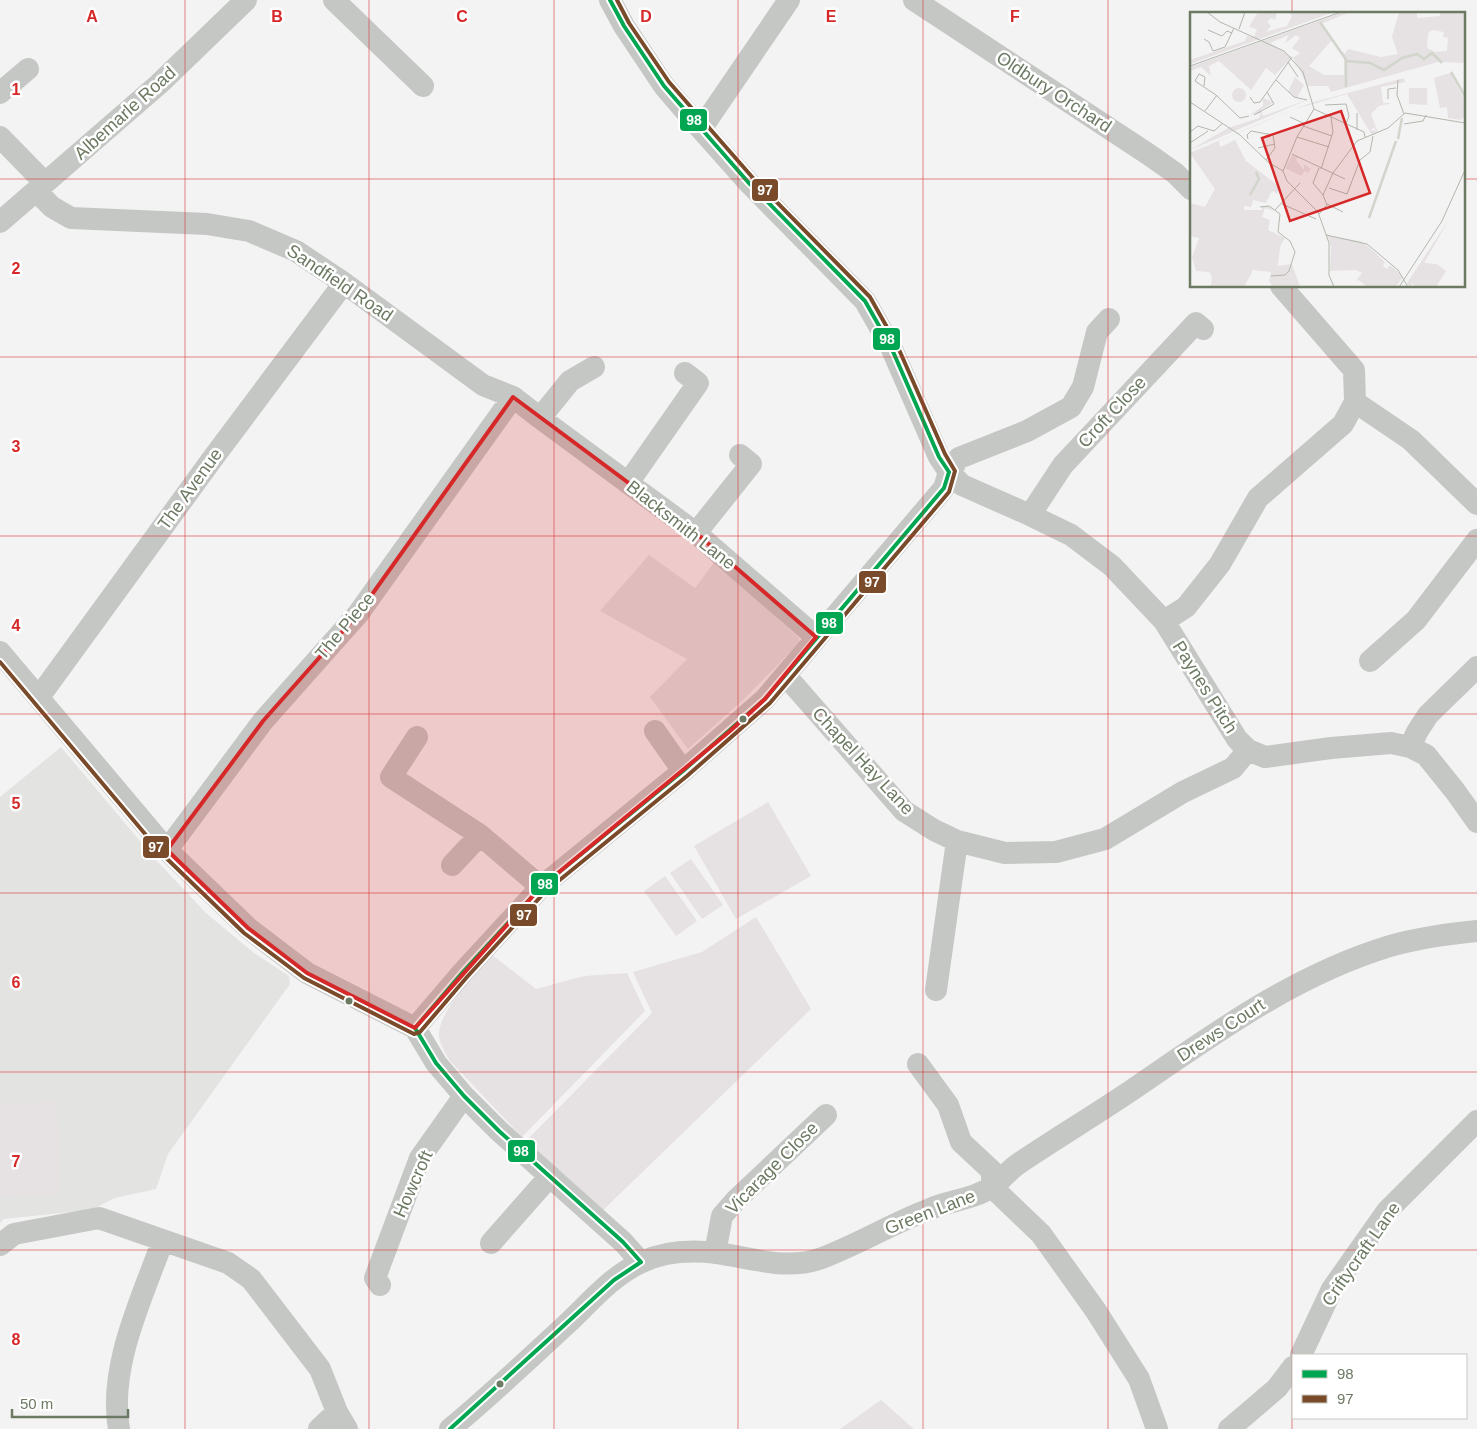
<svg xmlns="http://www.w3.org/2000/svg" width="1477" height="1429" font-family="Arial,sans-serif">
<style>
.built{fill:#e3e3e2}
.green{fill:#e6e1e3}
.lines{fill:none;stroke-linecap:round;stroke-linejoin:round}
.minor{stroke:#c5c7c4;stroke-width:22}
.bus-1-casing{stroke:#fff;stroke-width:8}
.bus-2-casing{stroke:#fff;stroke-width:8}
.bus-1{stroke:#00a651;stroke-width:4}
.bus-2{stroke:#7a4b2a;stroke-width:4}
.marked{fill:#d62828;fill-opacity:0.2;stroke:#d62828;stroke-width:4;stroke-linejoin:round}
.grid{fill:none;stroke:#d62828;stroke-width:1;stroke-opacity:0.55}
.bus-dot{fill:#6d7a63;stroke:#fff;stroke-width:2}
.labels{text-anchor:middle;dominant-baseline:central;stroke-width:5;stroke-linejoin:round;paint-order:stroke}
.street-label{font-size:18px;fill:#6d7a63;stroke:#fff}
.inset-river{fill:none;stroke:#d1d5cb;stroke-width:2.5}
.inset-road{fill:none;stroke:#b2b8ad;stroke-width:1}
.view{fill:#d62828;fill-opacity:0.15;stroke:#d62828;stroke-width:2.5}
.inset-edge{fill:none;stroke:#6d7a63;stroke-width:2.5}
.grid-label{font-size:16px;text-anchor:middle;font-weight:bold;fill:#d62828;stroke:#fff;stroke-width:5;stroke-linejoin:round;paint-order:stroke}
.line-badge{stroke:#fff;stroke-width:2}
.badge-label{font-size:14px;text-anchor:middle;font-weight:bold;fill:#fff}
</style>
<rect width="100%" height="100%" fill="#f4f3f4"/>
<path class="built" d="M649,555l46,33 20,-27 84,77v5l-56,57 -55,49 -38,-52 37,-38 -87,-48z
M61,747l95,113 50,53 48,40 35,23 1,8 -122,170 -12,35 -41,9 -24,12 -87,9 -4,4v-426z"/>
<path class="green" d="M768,802l43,74 -75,43 -42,-73z
M691,859l32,46 -21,14 -32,-46z
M665,876l32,45 -21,15 -32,-45z
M756,917l55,92 -214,207 -72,-74 127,-129 -19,-41 69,-20z
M491,954l45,35 48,-13 43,-3 18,38 -123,126 -72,-76c-4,-7 -10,-16 -11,-25 -2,-23 38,-64 52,-82z
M57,1102l3,93 -60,2v-94z
M881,1400l33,29h-74z"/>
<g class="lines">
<path class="minor" d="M334,0l89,86
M610,0l14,26 40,60 37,43 47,53 117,119 26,46 48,110 10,15 13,13 68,30 41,20 41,31 52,55 73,118 11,11 17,7 66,-9 60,-5 19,4 16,8 29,36 22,31
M914,0l234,154 27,19 16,16
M0,93l28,-24
M701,129l88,-129
M0,137l45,46
M36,191l16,16 19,11 136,6 42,7 47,20 48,32 139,102 30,12 27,21 156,115 120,104
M0,222l159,-138 87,-84
M1355,402l56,38 66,64
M540,418l30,-37 24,-14
M628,483l70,-100 -13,-10
M1030,515l33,-50 133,-142 7,6
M696,533l55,-69 -11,-9
M1164,621l22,-14 34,-43 38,-66 85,-74 12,-22 -1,-32 -73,-84
M0,652l167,198 81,78 59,45 108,55 21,35 28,33 35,35 124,111 18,20
M1370,661l46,-41 61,-80
M786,676l118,135 30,19 23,11 48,12 51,-1 49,-13 78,-47 50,-24 15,-18
M39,697l174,-239 131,-175
M655,731l28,40
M417,737l-26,40 89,58 61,52
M1410,747l7,-15 11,-17 49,-48
M167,850l96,-129 95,-107 155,-217
M452,865l28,-30
M936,990l21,-149
M415,1028l47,-55 79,-86 142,-116 82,-72 179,-211 5,-16 10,-14 68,-27 44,-24 12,-20 14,-55 12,-13
M918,1064l30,41 13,37 31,29v16
M992,1187l49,47 55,77 43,68 18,50
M491,1243l59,-67
M0,1245l14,-11 85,-16 129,45 23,16 69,90 17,43 10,17
M715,1253l7,-37 14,-16 90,-85
M380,1285l-5,-7 45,-120 44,-62
M1301,1355l31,-66 55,-78 90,-90
M119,1429c-11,-62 23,-131 44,-189
M319,1429l18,-17
M450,1429c41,-34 80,-71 119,-107 22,-21 44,-47 73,-60 23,-11 50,-12 75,-9 35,5 70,18 105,5 37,-14 71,-35 108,-49 20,-9 43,-9 61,-22 10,-6 17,-16 27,-23 37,-25 77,-49 114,-74 82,-56 162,-115 258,-144 28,-8 58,-12 87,-15
M1229,1429l48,-41 16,-21"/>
<g class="bus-1-casing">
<path id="bus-1" d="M610,0l14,26 40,60 84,96 117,119 26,46 48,110 10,15
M415,1028l47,-55 79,-86 142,-116 82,-72 179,-211 5,-16
M415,1028l21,35 28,33 35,35 124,111 18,20
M450,1429l164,-149 27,-18"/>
</g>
<g class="bus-2-casing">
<path id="bus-2" d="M0,662l162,192 82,79 60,45 110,56 6,-2 47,-55 78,-85 142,-116 83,-73 179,-211 6,-21 -10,-17 -48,-109 -27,-48 -117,-119 -84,-96 -40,-59 -12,-23"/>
</g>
<use href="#bus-1" class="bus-1"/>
<use href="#bus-2" class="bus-2"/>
</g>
<path class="marked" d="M513,397l183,136 120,104 -51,62 -36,33 -188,155 -126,141 -108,-55 -59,-45 -81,-78 96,-129 95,-107z"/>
<path class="grid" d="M185,0v1429M369,0v1429M554,0v1429M738,0v1429M923,0v1429M1108,0v1429M1292,0v14M0,179h1191M1463,179h14M1292,286v1143M0,357h1477M0,536h1477M0,714h1477M0,893h1477M0,1072h1477M0,1250h1477"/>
<g class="bus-dot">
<circle cx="743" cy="719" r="4.5"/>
<circle cx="349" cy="1001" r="4.5"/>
<circle cx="500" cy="1384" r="4.5"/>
</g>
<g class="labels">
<g class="street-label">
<text transform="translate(1054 92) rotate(33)">Oldbury Orchard</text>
<text transform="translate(125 113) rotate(-42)">Albemarle Road</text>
<text transform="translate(340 283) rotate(34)">Sandfield Road</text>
<text transform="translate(1112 412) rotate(-47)">Croft Close</text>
<text transform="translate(190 489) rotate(-54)">The Avenue</text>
<text transform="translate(681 525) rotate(38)">Blacksmith Lane</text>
<text transform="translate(345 626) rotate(-50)">The Piece</text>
<text transform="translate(1205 687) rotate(58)">Paynes Pitch</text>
<text transform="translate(863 761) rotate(47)">Chapel Hay Lane</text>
<text transform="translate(1221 1030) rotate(-33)">Drews Court</text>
<text transform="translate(772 1168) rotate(-45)">Vicarage Close</text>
<text transform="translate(413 1184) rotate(-66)">Howcroft</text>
<text transform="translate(930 1212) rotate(-21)">Green Lane</text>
<text transform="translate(1361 1254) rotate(-55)">Criftycraft Lane</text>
</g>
</g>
<g transform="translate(1190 12)">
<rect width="275" height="275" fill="#f4f3f4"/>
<path d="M68,0h19l-2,8 -4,-2 -4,4 4,4 -5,6 21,-6 5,-10 -3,-4h45l-144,52v-4l55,-19 2,-5 7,1 3,-8 -8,-2zM153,0h7l-29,12 16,23 8,7 3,-5 33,8 17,-3 -6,-17 7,-25h18v6l23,-2v-4h25v51l-24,-1 -3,-4v4l-107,30 -3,-6h-20l-15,-28 7,-5 -8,-5 8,-10 -4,-3 -12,9 5,-9 -19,8 22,14 -17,18 -9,-7 -15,22 -32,-29 -10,5 2,10 -10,-9 -11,4v-4zM242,18l12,2 -1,5 5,1 -1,13 -12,1 -8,-4 1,-15zM142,28l12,16v19h-20l-15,-9zM260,61l14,25 1,17 -4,5 -13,-2 -1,-11 -7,1 -6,-30zM105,65l9,8 -7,13 -9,-6zM214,66l1,4 -24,5 2,16h9l-13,3 -8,8 5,13 -6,3 7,1 -3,-2 2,-1 2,3 -6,4 -25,-41 -55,16 -73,31 1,6 15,-7 11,21 34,26 -3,7 -4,-3 -3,3 -4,9 -13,-3 -2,7 -7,-1v4h18v-3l6,-1 6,5 -9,-3 -3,9 8,3 -2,10 17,8 -5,9 -2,19 14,-2 8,23h-27l-4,-6 2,-9 -18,-2 -9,17h-39l6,-2 1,-8 -3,-5 -13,-1 -4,-14 7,-19 -9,-2v-33l15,4 10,-18 -25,-36 94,-40 30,-11zM42 83a7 7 0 1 1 14 0a7 7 0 1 1-14 0ZM219,76h18v17l-18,-1zM73,86l11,4 -13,8 2,6 49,-18 -122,52 38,-22 31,-10 2,-5 -11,2 13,-9zM102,143l6,2 -2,3 8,10v-6l7,5 -3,4 -3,-2 -4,5 -16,-8zM260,206l-26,45 13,1 9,7 -10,16h-22l-1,-4 -3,4 -3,-4zM137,220l2,4 31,5 10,7 15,14 -2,4 4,3 3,-4 8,7 4,6 -6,9h-28l-11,-8 5,-6 -6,-3 -26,1 1,-23z" fill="#e6e1e3" fill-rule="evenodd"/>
<path class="inset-river" d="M130,10l27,39 23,2 14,7 18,-12 15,-4 7,5 8,-6 10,10M261,60l14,24M156,75v-27M208,127l4,-21M60,183l9,-16 -3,-7M179,206l27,-77"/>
<path class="inset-road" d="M17,0l13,10 64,29 19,21 11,37 -17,28 -14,34M49,17l6,-17M18,18l14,6 5,-5 5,2M14,27l5,3 4,9 12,-4 9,-19M98,50l10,15M0,54l151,-54M86,68l18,17 13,3M208,68l-1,15 7,19M14,74l1,-9 -6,-3 -4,7 21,14 24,23 9,-2M60,85l4,6 6,-1 32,-45M198,87v-10l8,-1M0,90l50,33 28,27 15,9M135,93l21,-1 3,12 -3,8M124,97l50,23 1,5M15,99l12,-16M167,101v17M64,103l20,-11 -7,-12M100,105l15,7M214,112l19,-3 3,-6M113,114l29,10M0,120l8,-6 16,5 8,-7M107,125l32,10M58,127l-1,-4 4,-4 22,4 2,13 -9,12M0,131l18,-12M68,136l17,-4M102,142l53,25M129,156l-6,15 10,12M131,157l12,-37 -2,-15M93,159l4,10 31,31 11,31v32l5,12M143,161l24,-32 31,-13 17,-15 60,10M139,176l18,6 13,-34 10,-8 3,-16M92,192l34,15M137,192l16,8M70,195l9,-1 11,8 -2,18 12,9 5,11 -6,19 -4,4 -14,1M85,198l25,-27M129,202l8,-9 -4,-10 10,-22M136,223l41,9 31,26 10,17M209,275l43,-66 23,-51"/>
<path class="view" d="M151,99l29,82 -80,28 -28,-83z"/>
<rect width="275" height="275" class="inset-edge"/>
</g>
<g class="grid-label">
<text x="92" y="22">A</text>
<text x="277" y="22">B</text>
<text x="462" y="22">C</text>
<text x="646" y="22">D</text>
<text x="831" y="22">E</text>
<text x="1015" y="22">F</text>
<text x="16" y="95">1</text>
<text x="16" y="274">2</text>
<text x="16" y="452">3</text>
<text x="16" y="631">4</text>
<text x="16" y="809">5</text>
<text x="16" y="988">6</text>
<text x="16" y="1167">7</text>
<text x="16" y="1345">8</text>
</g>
<g class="line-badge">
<rect x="679" y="108" width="29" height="24" rx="5" fill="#00a651"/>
<rect x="751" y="178" width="28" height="24" rx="5" fill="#7a4b2a"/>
<rect x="872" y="327" width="29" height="24" rx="5" fill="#00a651"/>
<rect x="858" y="570" width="29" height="24" rx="5" fill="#7a4b2a"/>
<rect x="815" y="611" width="29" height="24" rx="5" fill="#00a651"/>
<rect x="142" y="835" width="28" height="24" rx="5" fill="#7a4b2a"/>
<rect x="530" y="872" width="29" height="24" rx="5" fill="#00a651"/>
<rect x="509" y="903" width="29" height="24" rx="5" fill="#7a4b2a"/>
<rect x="507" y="1139" width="29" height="24" rx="5" fill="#00a651"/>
</g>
<g class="badge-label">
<text x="694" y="125">98</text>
<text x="765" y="195">97</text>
<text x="887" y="344">98</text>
<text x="872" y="587">97</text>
<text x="829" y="628">98</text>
<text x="156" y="852">97</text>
<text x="545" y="889">98</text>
<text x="524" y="920">97</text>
<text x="521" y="1156">98</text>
</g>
<rect x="1292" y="1354" width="175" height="65" fill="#ffffff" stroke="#c5cac1"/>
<rect x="1302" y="1370" width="25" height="8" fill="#00a651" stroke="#c5cac1"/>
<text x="1337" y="1379" font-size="15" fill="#6d7a63">98</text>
<rect x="1302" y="1395" width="25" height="8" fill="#7a4b2a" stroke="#c5cac1"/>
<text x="1337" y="1404" font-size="15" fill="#6d7a63">97</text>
<path d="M12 1409v8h116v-8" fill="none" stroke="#6d7a63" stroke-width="2.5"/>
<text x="20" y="1409" font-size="15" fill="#6d7a63" stroke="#ffffff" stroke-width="4" paint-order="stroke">50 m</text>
</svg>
